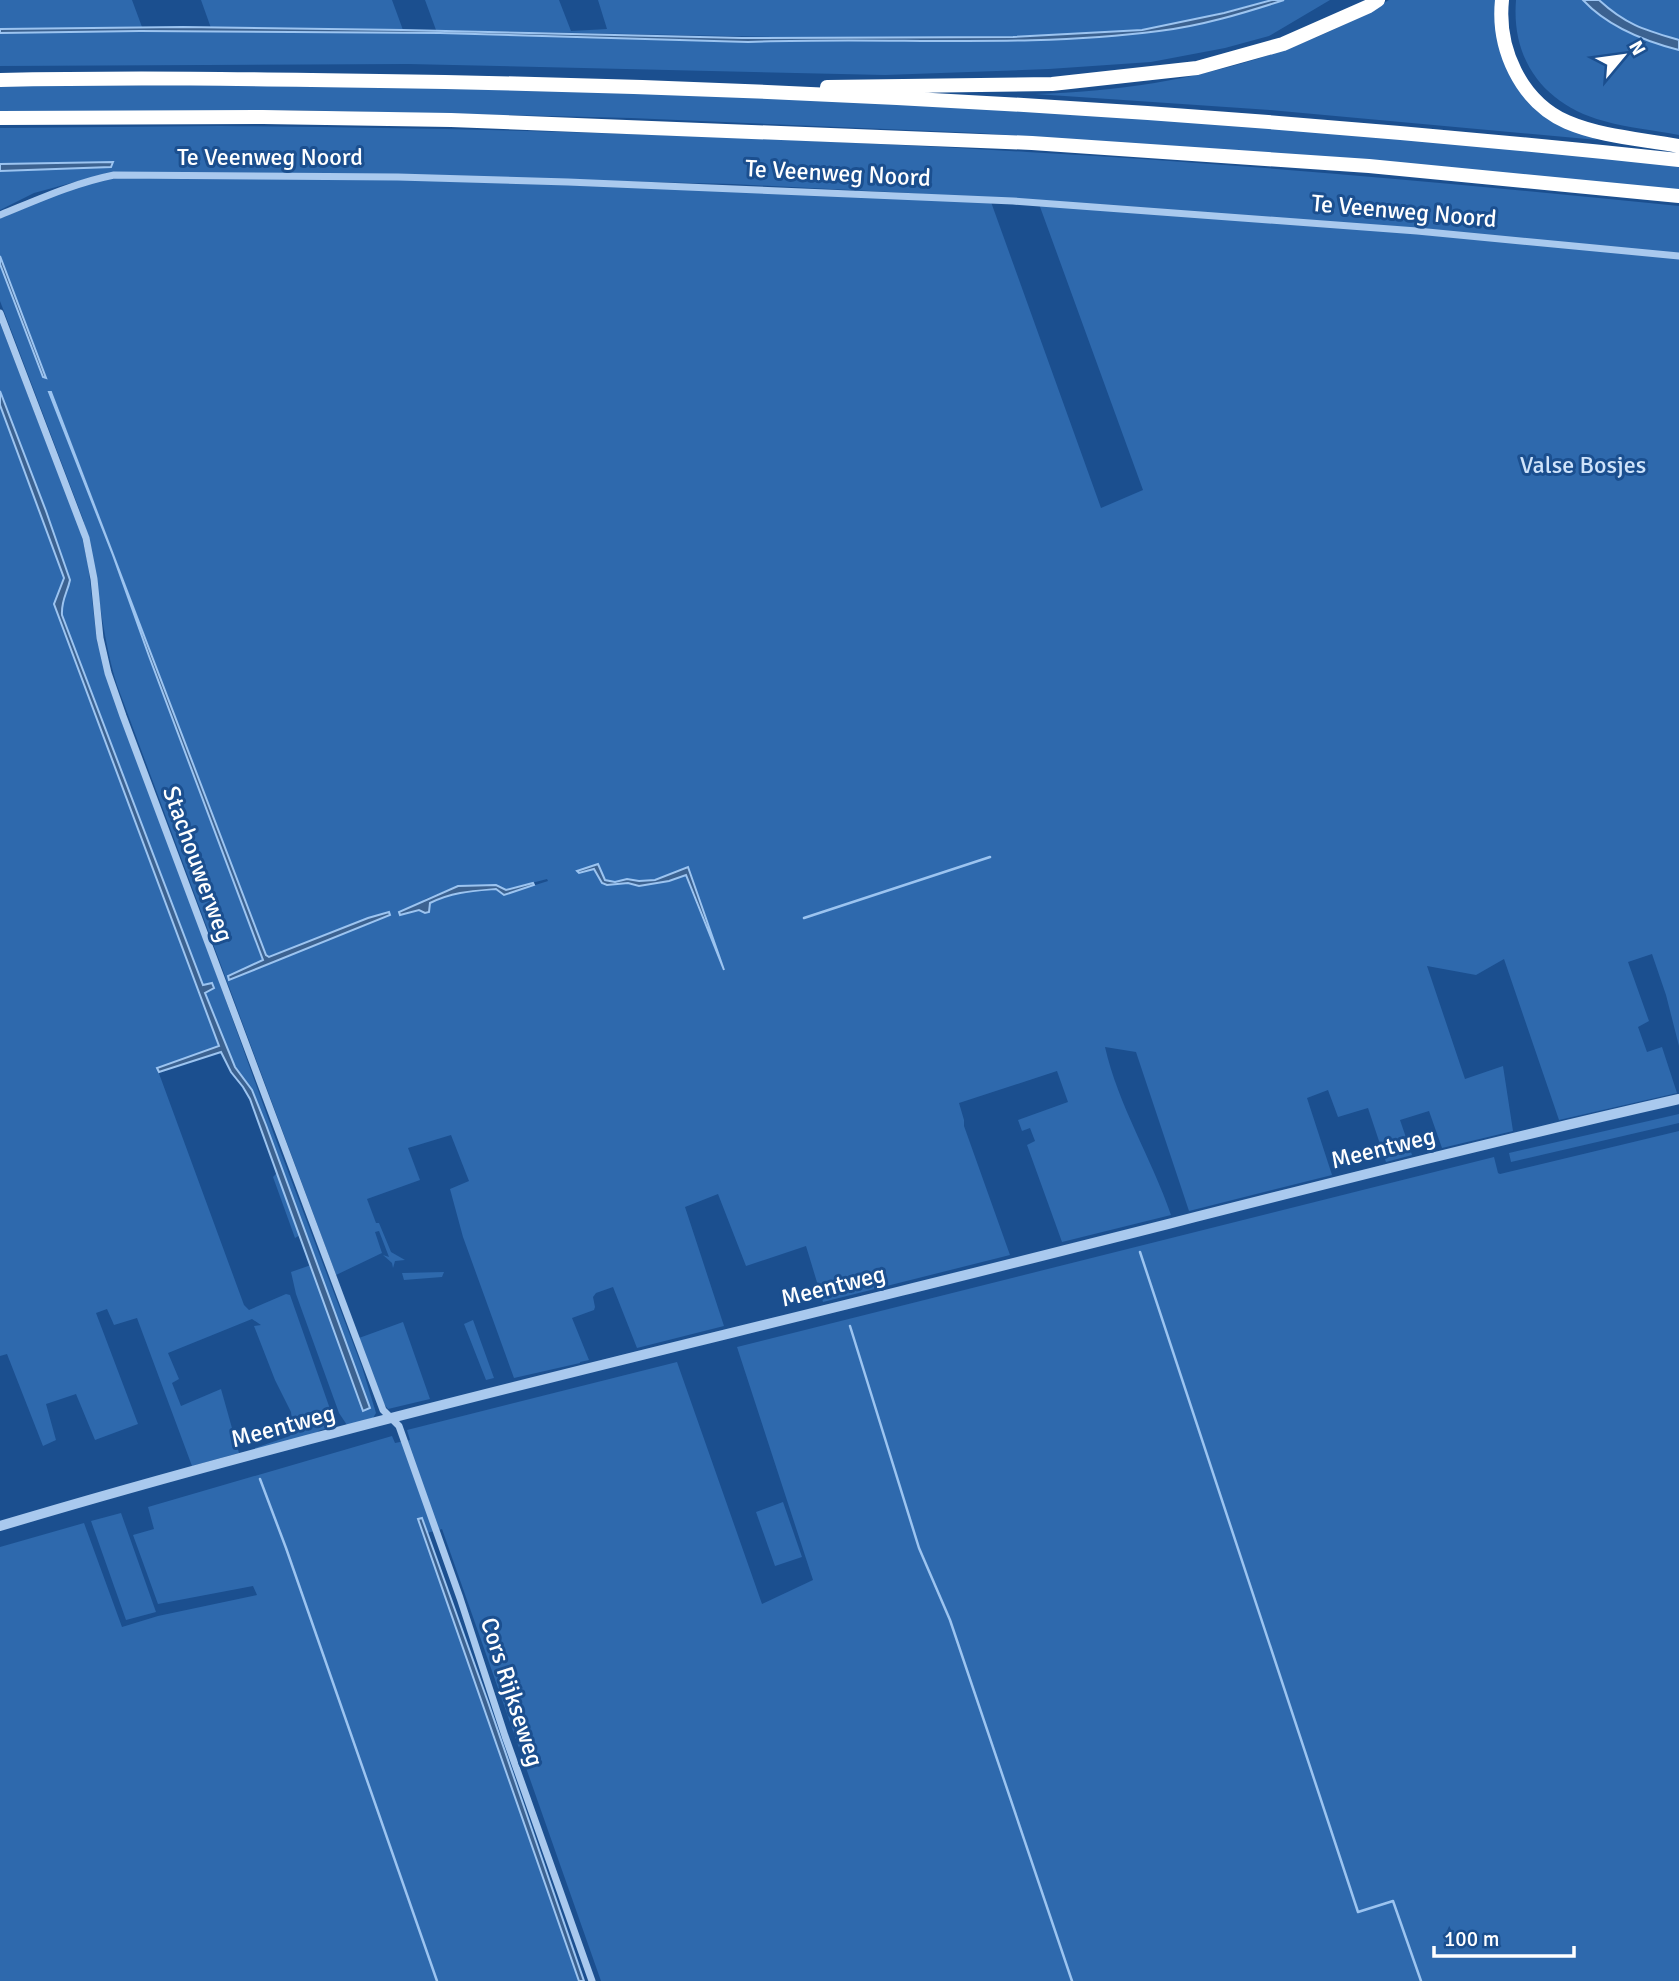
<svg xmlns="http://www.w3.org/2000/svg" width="1679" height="1981" font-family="Signika,sans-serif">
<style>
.green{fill:#2e69ad;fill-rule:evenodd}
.water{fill:#3c6290;stroke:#9cc4f0;stroke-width:2}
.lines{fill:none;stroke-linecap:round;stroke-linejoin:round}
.stream{stroke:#9cc4f0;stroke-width:2.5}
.minor{stroke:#a9c9ee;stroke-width:7}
.tertiary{stroke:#a9c9ee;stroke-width:10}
.motorway{stroke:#fff;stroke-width:14}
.labels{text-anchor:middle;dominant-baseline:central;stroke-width:6;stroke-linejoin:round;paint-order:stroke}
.street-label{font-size:24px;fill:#fff;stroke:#1b4f8f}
.park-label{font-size:24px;fill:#cfe3fa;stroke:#1b4f8f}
</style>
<rect width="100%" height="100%" fill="#1b4f8f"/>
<path class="green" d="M0,0h132l10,27 -142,2z
M201,0h191l11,30 -192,-2z
M425,0h134l12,31 36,-2 -9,-29h674l-92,23 -38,7 -50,4 -79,3 -191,1 -386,-8z
M1284,0h46l-61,36 -44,12 -74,14 -102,7 -164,6 -477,-11 -408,2v-33l140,-2 300,2 308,9c137,-6 275,7 411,-11 42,-5 85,-18 125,-31z
M1389,0h108l7,58 72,74 22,8 -328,-30 -235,-16c122,-3 249,-30 354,-94z
M1516,0h67c24,27 62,41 96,50v85c-25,-5 -51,-7 -75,-14 -59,-16 -93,-60 -88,-121z
M1599,0h80v40c-34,-10 -53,-15 -80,-40z
M265,85c211,4 422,8 633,18 261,13 522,36 781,62v27l-375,-36 -326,-23 -347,-15 -340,-8 -291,2v-26z
M220,126c269,2 538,10 807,26 218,12 435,32 652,54v47l-770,-60 -177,-9 -161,-4 -463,-7 -74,20 -34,17v-39l111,-4 2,-4 -113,1v-36z
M118,178l289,2 262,8 322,14 110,306 42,-18 -104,-286 259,19 381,35v788l-13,-51 -14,-41 -24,8 21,59 -11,6 9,25 15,-5 15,46 -118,27 -55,-161 -28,16 -49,-9 38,113 38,-13 10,65 -71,17 -13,-37 -29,9 12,35 -26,7 -18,-54 -30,9 -10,-27 -21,8 25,77 -143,36 -53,-159 -31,-5c13,58 47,112 66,168l-109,27 -35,-97 8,-4 -5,-13 -8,3 -4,-11 50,-18 -11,-31 -98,32 5,17v6l46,129 -187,47 -17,-56 -60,20 -28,-72 -33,13 39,119 -87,22 -24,-61 -17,6 -3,4 2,10 -1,3 -22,8 17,42 -9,2v1l-66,15 -51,-141 -13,-48 19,-8 -18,-46 -43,13 12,32 -53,19 9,24h3l12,29 14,8 -10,1 -2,7 -1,-5 -9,-8 6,2 -10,-26 -4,1 7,21 -46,22 -219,-590c-17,-54 -18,-111 -34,-166l-83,-218v-37l43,113 2,1 -45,-122v-38c38,-15 77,-35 118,-40zM49,392h3l214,563 3,2 99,-39 21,-6 1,3 -160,65 -2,-4 36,-15 -115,-305 -36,-101zM688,868l35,98 -37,-91 -29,8 -18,3 -11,-3 -21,2 -5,-3 -8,-13 11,11 10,2 12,-3 12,2 16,-1zM547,879l1,2 -44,14 -8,-6 -38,3 -13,4 -15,7 -8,8 -23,1 23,-10 3,-3 33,-13 38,-1 9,5z
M0,323l81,210 7,31 9,78 176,490 89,235 14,46 -3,5 -26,7 -8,-12 -43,-119 -5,-22 20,-7 52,145 6,-2 -103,-283 -18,-42 -13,-16 -30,-75 9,-4 -2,-5 -9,2 -141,-370 -1,-12 7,-13 -22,-79 -46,-120z
M0,405l64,173 -10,26 165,442 -62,22 87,237 5,5 37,-16 4,1 46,131 -18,5 2,3 -65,17v-3l35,-12 3,-6 -2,-18 -16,-32 -21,-54 7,-1 -9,-6 -84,34 11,26 -7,4 9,23 40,-17 18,64 -47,13 -55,-148 -23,7 -7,-16 -11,4 42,111 -43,16 -19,-46 -30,10 10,36 -13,6 -36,-92 -7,2z
M1679,1114v9l-168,39 -2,-9z
M1679,1131v850h-1078l-159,-452 -15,4 -6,-15 -3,1 161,462h-579v-434l84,-24 38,104 36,-11 99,-21 -4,-9 -95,18 -25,-69 21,-6 -6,-22 244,-71 3,7 15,-3 -3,-10 270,-68 85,242 51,-24 -76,-233 757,-190 4,16 2,1z
M277,1173l23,62 -5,3 -22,-61z
M444,1272l-2,5 -38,3 -2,-7z
M473,1320l21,58 -8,2 -22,-56z
M403,1322l27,77 -42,10 -4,-5 -25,-66z
M783,1502l19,55 -27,9 -19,-54z
M121,1513l35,99 -30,8 -35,-99z"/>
<path class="water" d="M1272,0h12c-40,13 -83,26 -125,31 -136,18 -274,5 -411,11l-308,-9 -300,-2 -140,2v-4l183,-2 220,3 339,8 271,-1 129,-7 82,-17z
M1583,0h16c27,25 46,30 80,40v10c-35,-9 -71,-23 -96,-50z
M113,162l-2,5 -111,4v-7z
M0,256l46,122 -3,-1 -43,-113z
M0,391l46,120 24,69c-3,14 -9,20 -8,35l141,370 9,-2 2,5 -9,5 30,74 17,23 14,35 104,283 -7,3 -113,-312 -7,-12 -12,-15 -10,-20 -62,20 -2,-4 62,-22 -165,-442 10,-26 -64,-173z
M49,392h2l215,563 3,2 99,-39 21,-6 1,3 -161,65 -1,-4 35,-16 -114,-304 -36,-101z
M598,864l7,16 10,2 12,-3 12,2 16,-1 33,-13 36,103 -38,-95 -17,6 -30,5 -11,-3 -21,2 -5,-2 -8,-14 -15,4 -2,-2z
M533,883l1,2 -30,10 -8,-6c-24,2 -44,3 -66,14l-1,9 -4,1 -6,-3 -19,5 -1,-3 59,-26 38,-1 10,5z
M422,1518l66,184 96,279h-5l-161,-462z"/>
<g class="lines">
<path class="stream" d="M804,918l186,-61
M1140,1252l218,660 35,-11 28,80
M850,1326l69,222 31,72 122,361
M260,1479l26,69 151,433"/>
<path class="minor" d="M0,215c37,-15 74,-32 114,-40l284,2 170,5 445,19 404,30 262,25
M0,313l86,225 8,41 6,59 8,35 15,43 260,694 16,16 61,172 45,138 87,245"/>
<path class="tertiary" d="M0,1526c297,-89 600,-160 901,-235 260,-64 518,-133 778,-192"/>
<path class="motorway" d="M1502,0c-5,48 18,101 65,122 35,15 75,17 112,24
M0,80c127,-3 254,-1 380,1 434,6 868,33 1299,79
M827,87l225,-3 145,-16 86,-24 86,-38 9,-6
M0,118l263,-1 188,3 581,23 337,23 310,30"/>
</g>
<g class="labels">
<g class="street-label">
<text x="270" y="157">Te Veenweg Noord</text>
<text transform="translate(838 173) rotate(3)">Te Veenweg Noord</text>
<text transform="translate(1404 211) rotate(5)">Te Veenweg Noord</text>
<text transform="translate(198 864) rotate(70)">Stachouwerweg</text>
<text transform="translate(1383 1148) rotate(-14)">Meentweg</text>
<text transform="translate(833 1286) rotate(-14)">Meentweg</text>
<text transform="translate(283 1426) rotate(-15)">Meentweg</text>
<text transform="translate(512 1692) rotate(72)">Cors Rijkseweg</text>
</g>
<g class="park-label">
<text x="1583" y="465">Valse Bosjes</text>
</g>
</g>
<g transform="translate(1623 56) rotate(61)" stroke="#1b4f8f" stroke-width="5" paint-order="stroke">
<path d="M0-5L12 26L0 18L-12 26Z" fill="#ffffff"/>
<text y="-10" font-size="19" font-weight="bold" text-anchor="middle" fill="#ffffff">N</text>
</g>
<path d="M1434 1946v10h140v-10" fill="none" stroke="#ffffff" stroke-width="3.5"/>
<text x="1444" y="1946" font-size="21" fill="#ffffff" stroke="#1b4f8f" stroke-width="5" paint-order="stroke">100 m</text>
</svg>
